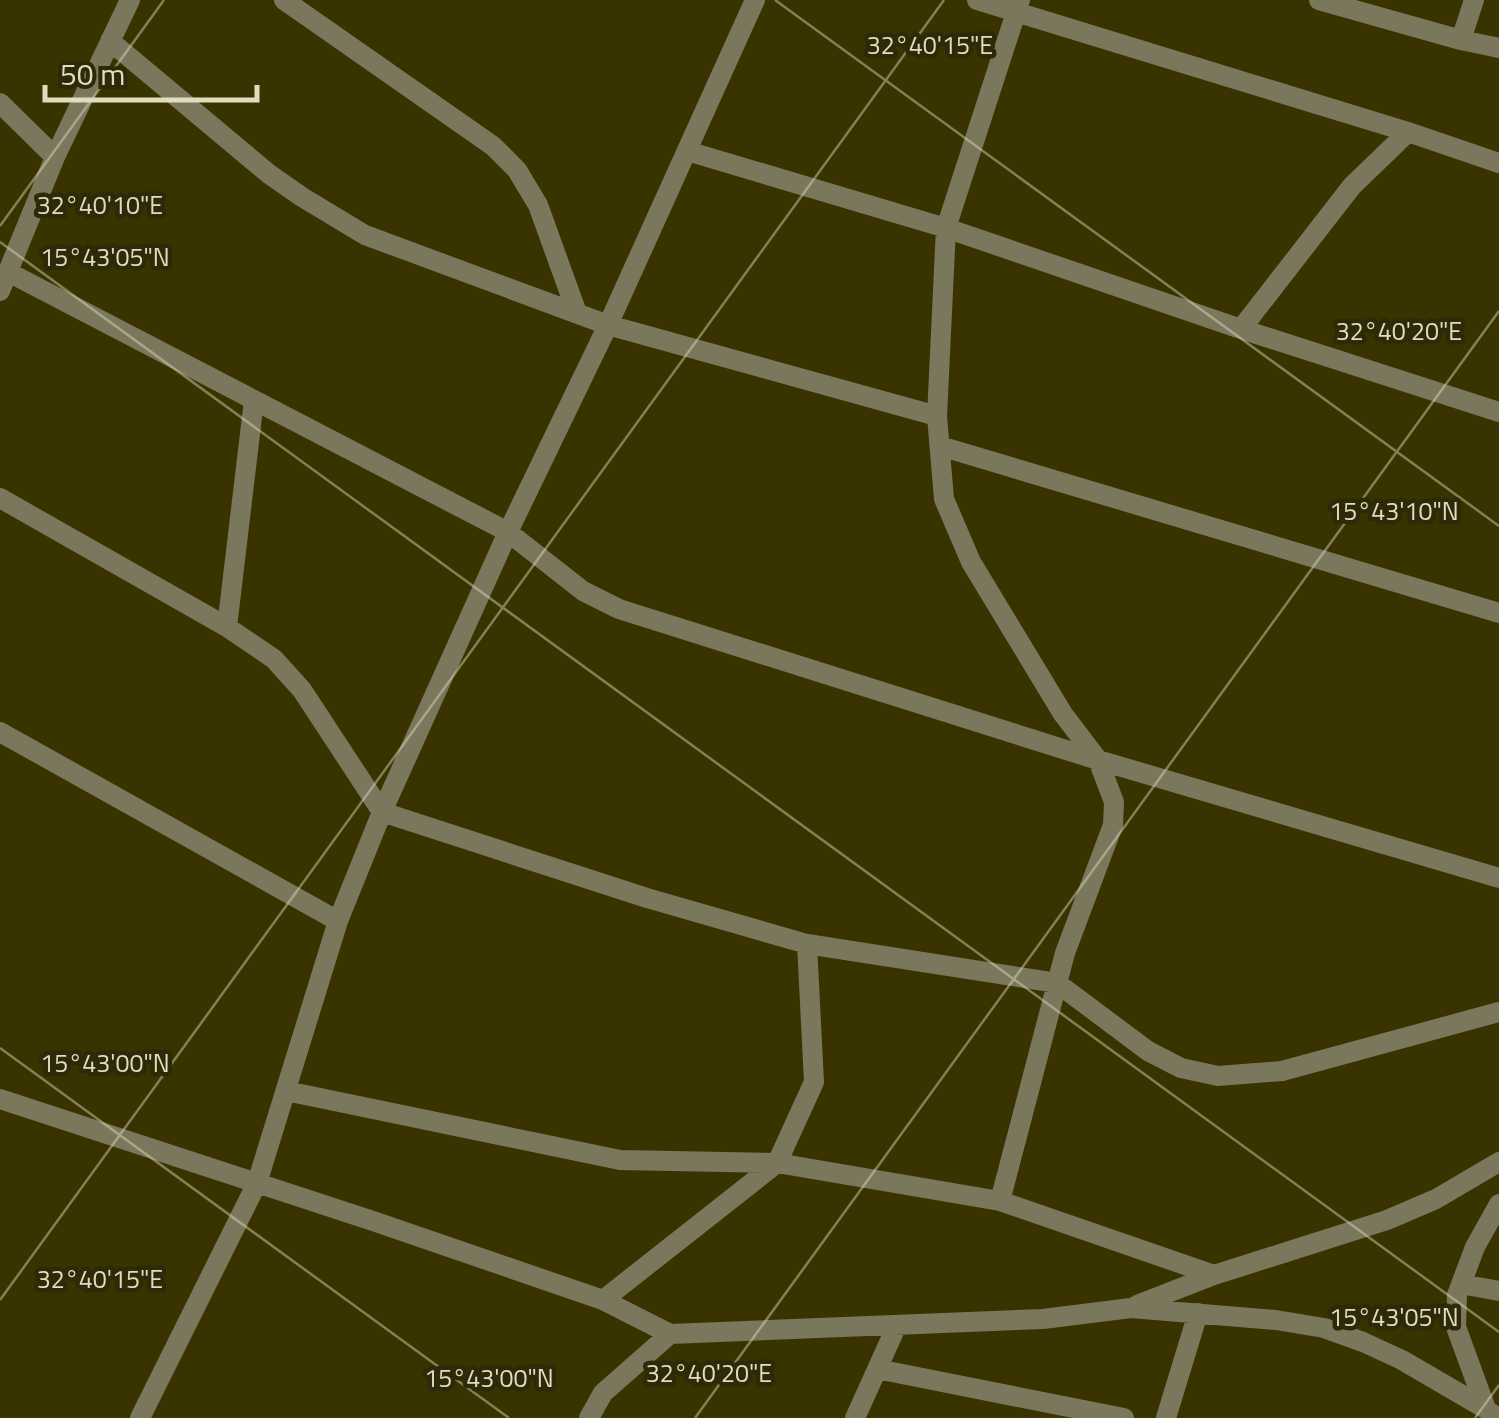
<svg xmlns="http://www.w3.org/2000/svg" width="1499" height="1418" font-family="'Titillium Web',sans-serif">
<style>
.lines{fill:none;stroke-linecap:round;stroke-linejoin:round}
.street{stroke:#7a775d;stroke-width:20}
.ticks{fill:none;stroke:#e0ddbe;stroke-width:2.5;stroke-opacity:0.45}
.ticks-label{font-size:25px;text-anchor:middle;fill:#e0ddbe;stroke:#2e2908;stroke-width:9;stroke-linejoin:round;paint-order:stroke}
</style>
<rect width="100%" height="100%" fill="#393300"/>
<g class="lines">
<path class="street" d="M284,0l209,146 24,24 21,35 39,108
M977,0l431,132 91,31
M1319,0l142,40 38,8
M1461,40l13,-40
M110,41l159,133 33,23 63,38 243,90 329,91
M0,103l55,54
M687,151l259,77 295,101 258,83
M8,272l500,260 75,59 36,18 479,151 401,118
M0,291l55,-134 75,-157
M1241,329l111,-143 56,-54
M940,446l559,167
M0,498l227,129 47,32 28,31 80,122 265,86 160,46 250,39 91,68 33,17 37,8 64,-5 217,-59
M227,627l27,-227
M0,732l338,189
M286,1091l334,69 157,3 223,38 214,74
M0,1099l376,123 227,78 67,34 373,-15 88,-11 145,12 48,8 39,14 39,18 84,49 11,9
M1000,1201l65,-248 48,-128 1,-23 -16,-42 -35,-46 -92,-152 -27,-63 -7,-83 9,-188 74,-228
M1461,1284l38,7
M603,1300l174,-137 37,-81 -7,-138
M1137,1305l77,-30 173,-55 49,-21 63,-37
M877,1369l247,49
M1486,1409l-30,-82 1,-32 18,-48 24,-43
M140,1418l117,-235 81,-262 44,-109 126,-280 100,-207 147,-325
M589,1418l14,-25 67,-59
M855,1418l42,-93
M1166,1418l32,-105"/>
</g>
<path class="ticks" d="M775,0l724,526M0,226l164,-226M0,242l1499,1090M0,1048l509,370M0,1300l944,-1300M695,1418l804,-1107M1475,1418l24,-33"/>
<g class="ticks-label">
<text x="930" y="54">32°40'15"E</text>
<text x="100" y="214">32°40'10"E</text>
<text x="105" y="266">15°43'05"N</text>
<text x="1399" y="340">32°40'20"E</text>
<text x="1394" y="520">15°43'10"N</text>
<text x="105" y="1072">15°43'00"N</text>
<text x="100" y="1288">32°40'15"E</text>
<text x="1394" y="1326">15°43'05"N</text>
<text x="709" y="1382">32°40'20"E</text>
<text x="489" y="1387">15°43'00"N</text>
</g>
<path d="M45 85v15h212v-15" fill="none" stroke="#e0ddbe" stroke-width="5"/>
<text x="60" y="85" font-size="30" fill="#e0ddbe" stroke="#2e2908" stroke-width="8" paint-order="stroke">50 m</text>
</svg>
